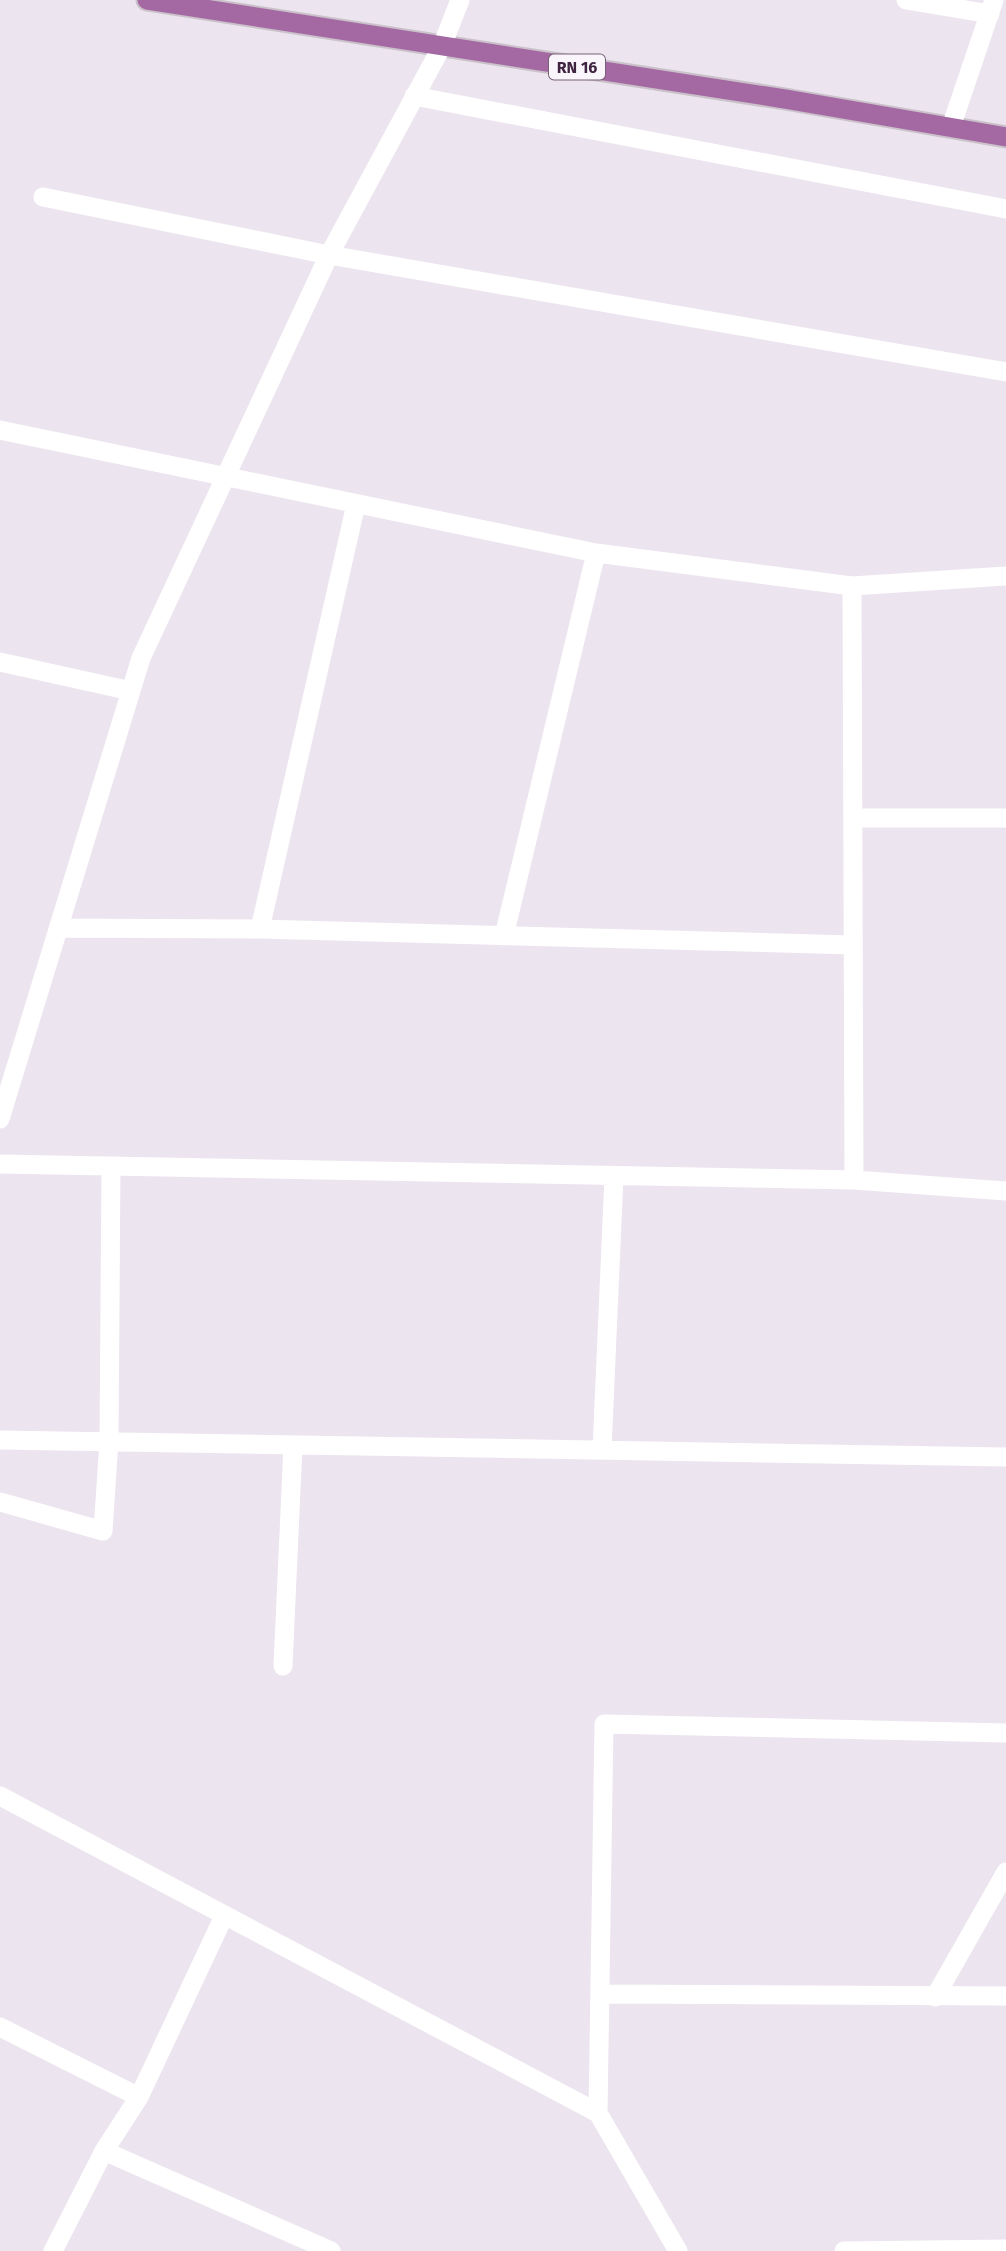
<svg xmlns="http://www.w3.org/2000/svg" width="1006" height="2251" font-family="'Fira Sans',sans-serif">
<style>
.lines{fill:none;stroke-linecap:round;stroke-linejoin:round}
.primary-casing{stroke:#cac1ca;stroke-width:23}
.minor{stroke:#fff;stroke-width:19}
.primary{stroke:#a468a2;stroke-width:19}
.labels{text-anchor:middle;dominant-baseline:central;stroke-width:7;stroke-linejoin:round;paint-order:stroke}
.shield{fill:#f9f5fa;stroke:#786278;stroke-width:2}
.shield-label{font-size:16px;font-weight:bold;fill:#402340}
</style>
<rect width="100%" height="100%" fill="#ece4ee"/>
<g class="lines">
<g class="primary-casing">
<path id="primary" d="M147,0l638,99 221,38"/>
</g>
<path class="minor" d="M906,0l84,14
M414,96l592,113
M951,127l43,-127
M43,197l286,58 677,117
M0,430l596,123 256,33 154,-10
M852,586l2,594
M0,662l131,29
M853,818h153
M58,928l202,1 593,16
M260,929l96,-425
M504,936l92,-383
M0,1119l141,-461 188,-403 113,-209 18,-46
M0,1164l854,16 152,11
M0,1440l1006,17
M602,1450l12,-274
M0,1502l103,29 6,-90 2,-275
M283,1666l10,-221
M0,1796l598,317
M600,1994l406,2
M935,1997l71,-125
M0,2027l139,70
M104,2151l227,100
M53,2251l51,-100 35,-54 85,-181
M678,2251l-80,-138 6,-389 402,9
M844,2251l162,-2"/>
<use href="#primary" class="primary"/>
</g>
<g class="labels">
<rect class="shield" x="549" y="54.5" width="56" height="25" rx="5"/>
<g class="shield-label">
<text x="577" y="67">RN 16</text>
</g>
</g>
</svg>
